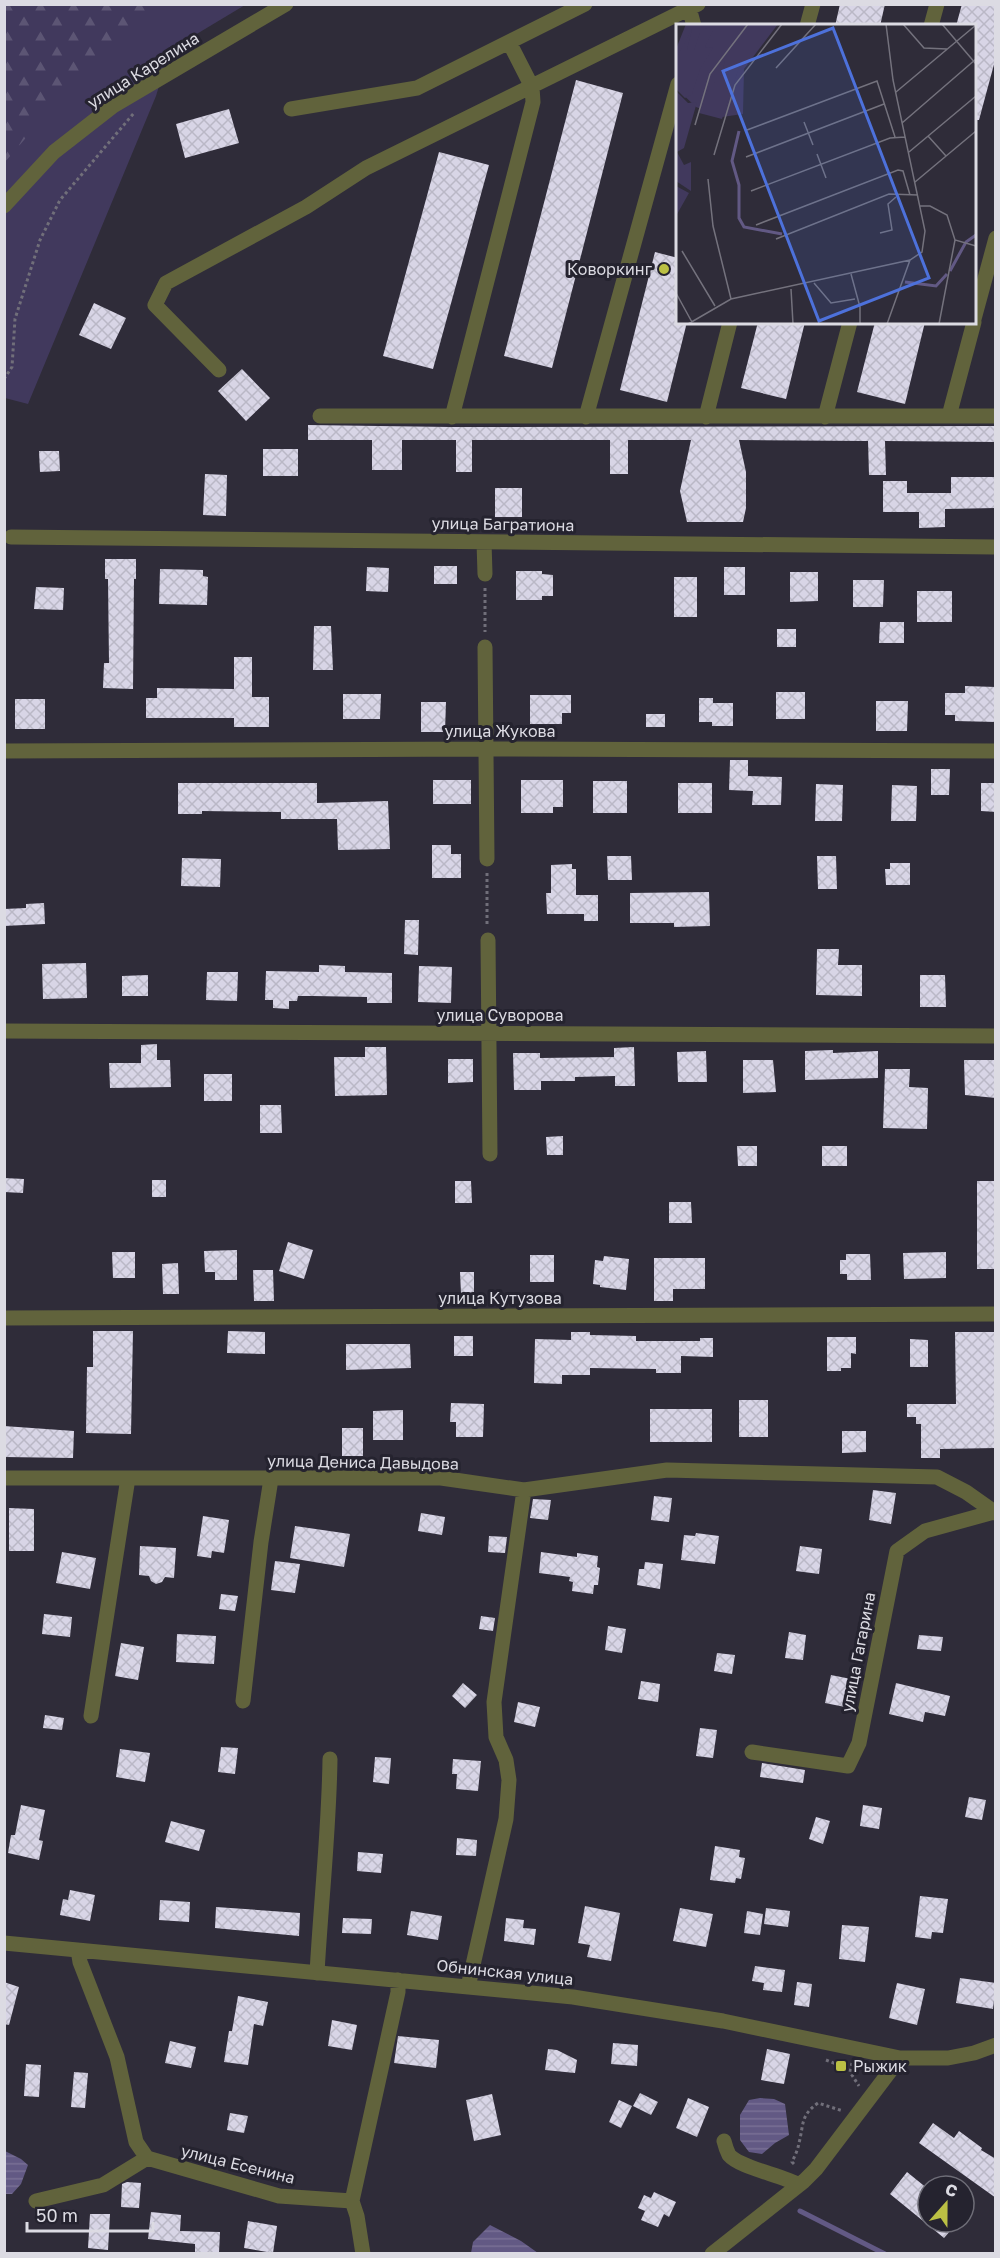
<svg xmlns="http://www.w3.org/2000/svg" width="1000" height="2258" font-family="'Golos Text',sans-serif">
<style>
.green{fill:#41395d}
.forest{fill:url(#forest-firs)}
.water{fill:url(#water-rules)}
.lines{fill:none;stroke-linecap:round;stroke-linejoin:round}
.stream{stroke:#625984;stroke-width:5}
.building{fill:url(#building-cross-hatch)}
.path{stroke:#716f7a;stroke-width:3;stroke-dasharray:3 3;stroke-linecap:butt}
.minor{stroke:#61633c;stroke-width:15}
.poi-dot{fill:#bbc044;stroke:#25232f;stroke-width:2}
.labels{text-anchor:middle;dominant-baseline:central;stroke-width:6;stroke-linejoin:round;paint-order:stroke}
.street-label{font-size:16px;fill:#dcdbe3;stroke:#25232f}
.poi-label{font-size:16px;fill:#dcdbe3;stroke:#25232f;text-anchor:end}
.inset-river{fill:none;stroke:#625984;stroke-width:3}
.inset-road{fill:none;stroke:#74727d;stroke-width:1.5}
.view{fill:#4d71db;fill-opacity:0.15;stroke:#4d71db;stroke-width:3}
.inset-edge{fill:none;stroke:#dcdbe3;stroke-width:3}
</style>
<defs>
<pattern id="forest-firs" width="22" height="20" patternUnits="userSpaceOnUse" patternTransform="scale(1.5)"><rect width="22" height="20" fill="#41395d"/><path d="M5 1l3.5 6h-7zM16 11l3.5 6h-7z" fill="#5c5574"/></pattern>
<pattern id="water-rules" width="6" height="5" patternUnits="userSpaceOnUse" patternTransform="scale(1.5)"><rect width="6" height="5" fill="#625984"/><path d="M0 2.5h6" fill="none" stroke="#787095"/></pattern>
<pattern id="building-cross-hatch" width="8" height="8" patternUnits="userSpaceOnUse" patternTransform="scale(1.5)"><rect width="8" height="8" fill="#d8d5e6"/><path d="M0 0l8 8M0 8l8-8" fill="none" stroke="#bab8c6"/></pattern>
</defs>
<rect width="100%" height="100%" fill="#2f2c39"/>
<path class="green" d="M4,5h241l-75,45 -14,46 -128,308 -23,-6z"/>
<path class="forest" d="M5,4l147,1 -40,48 -31,21 -76,88z"/>
<path class="water" d="M760,2098l14,1 11,5 4,31 -14,8 -13,11 -13,-2 -9,-12v-25l9,-15z
M5,2151l16,8 7,6 -7,19 -9,10h-7z
M490,2225l31,16 17,12h-67l2,-11z"/>
<g class="lines">
<path class="stream" d="M800,2211l85,43"/>
</g>
<path class="building" d="M840,4h45l-5,22h-45z
M962,4h34v53l-17,63h-4v-94h-19z
M576,80l47,13 -71,275 -48,-12z
M229,109l10,34 -54,15 -9,-34z
M439,152l50,13 -56,204 -50,-13z
M655,252l23,6v64h9l-20,80 -47,-12z
M94,303l32,15 -15,31 -32,-14z
M758,322h47l-19,77 -45,-11z
M875,322h50l-20,82 -48,-12z
M242,369l28,29 -24,23 -28,-30z
M308,425l142,2 546,-1v16l-111,-1 1,34h-17l-1,-34 -129,-1 7,32v36l-3,14h-56l-7,-31 11,-51h-63v34h-18v-34h-138v32h-16v-32h-54v30h-30v-30h-64z
M263,449h35v27h-35z
M39,451h20l1,20 -20,1z
M205,474l22,1 -1,41 -23,-1z
M951,477h45v31l-51,1v18l-26,1v-16h-36v-31h24v12h44z
M495,488h27v29h-27z
M105,559h31v20h-2l-1,110 -30,-1 1,-25h5l-1,-84h-3z
M434,566h23v18h-23z
M367,567l22,1 -1,24 -22,-1z
M724,567h21v28h-21z
M160,569l43,1v6l5,1 -1,28 -48,-1z
M516,571h26v3l11,1v21h-11v4h-26z
M790,572h28v29l-28,1z
M674,577h23v40h-23z
M853,580h31l-1,27h-30z
M36,587l28,1 -1,22 -29,-1z
M917,591h35v31h-35z
M880,622h24v21h-25z
M314,626h17l2,44h-20z
M777,629h19v18h-19z
M234,657h18v40h17v30h-35v-9h-88v-20h11v-10l77,1z
M965,686l31,1v35l-41,-1v-6h-10v-22h20z
M776,692h29v27h-29z
M343,694h38l-1,25h-37z
M530,695h41v18h-9v11h-32z
M699,698h14v5h20v23h-21v-4h-13z
M15,699h30v30h-30z
M876,701h32l-1,30h-31z
M421,702h25l-1,30h-24z
M646,714h19v13h-19z
M730,760h18v16l34,1 -1,28h-29l1,-14 -24,-1z
M931,769h19l-1,26h-18z
M433,780h38v24h-38z
M521,780h42v27h-10v6h-32z
M593,781h34v32h-34z
M178,783h139v20l71,-2 2,48 -52,1 -1,-31h-56v-7l-79,-1v3h-24z
M678,783h34v30h-34z
M981,783h15v29l-15,-1z
M816,784l27,1 -1,36h-27z
M892,785l25,1 -1,35h-25z
M432,845h19v9h10v24h-29z
M607,856h24l1,24h-24z
M817,856h19l1,33h-19z
M182,858l39,1 -1,28 -39,-1z
M890,863h20v22h-24l-1,-16h5z
M572,864v5h4v26h22v26h-14v-7h-37l-1,-21h5v-28z
M709,892l1,34 -36,1v-4h-44v-30z
M44,903l1,21 -41,2v-17l22,-1v-4z
M405,920h14l-1,35 -14,-1z
M817,949h22l-1,16h24v31l-46,-1z
M86,963l1,35 -44,1 -1,-35z
M319,965l26,1v6l47,1v30h-25v-6l-54,-1h-15l-1,5h-8v8l-16,-1v-8h-8l1,-29 53,1z
M419,966l33,1 -1,36 -33,-1z
M207,972h31l-1,29 -31,-1z
M148,975v21h-26v-20z
M920,975h25l1,32h-26z
M157,1044v16h13l1,27 -61,1 -1,-25h32v-18z
M365,1047h21l1,48 -52,1 -1,-39h31z
M634,1047l1,39h-20v-10l-40,1v4h-34v9h-27l-1,-37h27v5l74,-1v-9z
M833,1050v3l45,-2v27l-73,2v-29z
M706,1051l1,31h-29l-1,-30z
M448,1059h25v23l-25,1z
M743,1060h30l3,32 -33,1z
M964,1060h31l1,38 -31,-3z
M885,1069h25l-1,18 19,1 -1,41 -44,-1z
M204,1074h28v27h-28z
M260,1105h21l1,28h-22z
M563,1136v19h-16l-1,-18z
M737,1146h20v20h-19z
M822,1146h25v20h-25z
M4,1178l20,1 -1,14 -19,-1z
M152,1180h14v17h-14z
M455,1181h16l1,22h-17z
M977,1181h19v88h-19z
M669,1202h22l1,21h-23z
M288,1242l25,8 -9,29 -25,-8z
M237,1250v30h-22v-8h-10l-1,-21z
M112,1252h23v26h-22z
M946,1252v26l-42,1 -1,-26z
M846,1254h24l1,26h-24v-6h-7v-14h6z
M530,1255h24v27h-24z
M604,1256l25,3 -3,31 -26,-3v-2l-7,-1 2,-24 8,1z
M654,1258h51v31h-32v12h-19z
M178,1263l1,31h-16l-1,-30z
M253,1270h20l1,31h-20z
M460,1272h14v22h-13z
M93,1331h40l-2,103 -45,-1 1,-66h6z
M228,1331l37,1v22l-38,-1z
M571,1332h19v3l46,1v5h64v-3h13v19l-32,-1v17h-25v-4l-66,-1v7h-28v9l-28,-1 1,-44 36,1z
M955,1332h41v116l-56,1v9h-19v-34h-5v-7h-9v-13h49z
M454,1336h19v20h-19z
M827,1337h29v17l-5,-1v15h-10v3h-14z
M910,1339l18,1v27h-18z
M346,1344h64l1,24 -65,2z
M739,1400h29v37h-29z
M451,1403l33,1 -1,33h-27v-15h-6z
M650,1409h62v33h-62z
M403,1410v30h-30v-29z
M4,1426l70,5 -1,27 -69,-1z
M342,1428h21v28h-21z
M842,1431h24v21l-24,1z
M873,1490l23,3 -5,31 -22,-4z
M654,1496l18,2 -3,24 -18,-2z
M533,1499l18,1 -3,20 -18,-2z
M9,1508l25,1v42h-25z
M421,1513l24,4 -3,18 -24,-4z
M203,1516l26,4 -5,33 -12,-2 -1,7 -14,-2z
M295,1526l55,8 -6,33 -54,-9z
M696,1533l23,3 -4,28 -34,-4 3,-25 11,1z
M489,1536l18,1 -2,16 -17,-1z
M140,1546l36,2 -2,30 -9,-1 -3,5 -6,2 -5,-3 -2,-5 -10,-1z
M800,1546l22,3 -3,25 -23,-3z
M62,1552l34,6 -6,31 -34,-6z
M541,1552l36,5v-4l21,3 -1,11 3,1 -2,17h-4l-1,9 -21,-3 1,-9 -4,-1 1,-4 -31,-4z
M275,1561l25,3 -5,29 -24,-3z
M645,1562l18,2 -3,25 -23,-4 2,-16h5z
M221,1594l17,2 -3,15 -16,-2z
M44,1614l28,3 -2,20 -28,-3z
M481,1616l14,2 -2,13 -14,-2z
M608,1626l18,3 -4,24 -17,-3z
M789,1632l17,3 -3,25 -18,-2z
M177,1634l39,2 -2,28 -38,-2z
M919,1635l24,2 -2,14 -24,-2z
M121,1643l23,4 -6,33 -23,-4z
M717,1653l18,2 -3,19 -18,-3z
M831,1675l25,5 -6,28 -25,-5z
M641,1681l19,3 -2,18 -20,-3z
M463,1683l14,12 -12,13 -13,-12z
M896,1683l54,13 -5,20 -20,-4 -2,10 -34,-8z
M518,1702l22,5 -5,20 -21,-5z
M45,1715l19,3 -2,12 -19,-2z
M700,1728l17,2 -4,28 -17,-2z
M221,1747l17,1 -3,26 -17,-2z
M120,1749l30,4 -5,29 -29,-5z
M375,1757l16,1 -2,26 -16,-2z
M453,1759l28,2 -3,30 -22,-2 1,-15h-5z
M762,1763l43,7 -2,13 -43,-6z
M969,1797l17,3 -4,20 -17,-3z
M21,1805l24,5 -6,30 4,1 -4,19 -31,-7 3,-18h4z
M863,1805l19,3 -3,21 -19,-3z
M816,1817l14,4 -7,23 -14,-5z
M171,1821l34,9 -6,21 -34,-9z
M457,1838l20,2 -1,16 -20,-1z
M715,1846l25,4 -1,7 6,1 -4,21 -5,-1 -1,5 -25,-3z
M358,1852l25,2 -2,19 -24,-2z
M70,1890l25,5 -5,26 -30,-6 3,-16 5,1z
M920,1896l28,3 -5,34 -11,-1 -1,7 -16,-2z
M160,1900l30,2 -1,20 -30,-2z
M585,1906l35,7 -9,48 -24,-4 3,-12 -12,-2z
M216,1907l84,6 -1,23 -84,-8z
M680,1908l33,6 -7,33 -33,-6z
M766,1908l24,3 -2,16 -24,-3z
M411,1911l31,5 -4,24 -31,-5z
M747,1911l16,3 -3,21 -16,-2z
M343,1918l29,1 -1,15 -29,-1z
M506,1918l18,2 -1,8 13,1 -2,16 -30,-4z
M842,1925l27,2 -4,35 -26,-3z
M755,1966l30,4 -3,22 -19,-2 1,-7 -12,-2z
M960,1978l36,5 -3,26 -37,-6z
M4,1982l15,5 -10,38 -5,-1z
M797,1982l15,2 -3,23 -15,-2z
M897,1983l28,6 -8,36 -28,-7z
M238,1996l30,6 -5,24 -9,-2 -6,41 -24,-3 5,-31h3z
M332,2020l25,5 -5,25 -24,-4z
M398,2036l41,4 -3,28 -42,-5z
M170,2041l26,6 -5,21 -26,-5z
M613,2043l25,2 -1,21 -26,-2z
M548,2049l9,1 20,10 -2,13 -30,-3z
M767,2049l23,5 -6,30 -23,-4z
M26,2064l15,1 -2,32 -15,-1z
M74,2072l14,1 -3,35 -14,-1z
M640,2093l18,9 -7,13 -18,-9z
M492,2094l9,41 -27,6 -8,-41z
M688,2098l21,9 -12,30 -21,-9z
M619,2100l13,6 -11,22 -12,-6z
M230,2113l18,3 -4,17 -17,-3z
M933,2123l21,15 5,-7 23,17 -1,2 15,9v39l-77,-55z
M907,2172l21,17v33h30l-14,16 -54,-44z
M127,2182l14,1 -2,25 -18,-1 1,-23z
M654,2192l22,10 -7,15 -5,-3 -6,13 -17,-7 4,-9 -7,-3 6,-13 7,3z
M151,2212l30,3 -1,16 40,1 -1,21h-24v-9l-47,-5z
M90,2214h20l-2,36 -20,-2z
M248,2221l29,5 -4,27 -29,-5z"/>
<g class="lines">
<path class="path" d="M4,379l8,-12 3,-48 25,-79 20,-40 74,-87
M485,588v44
M487,873v53
M826,2060l15,6 7,-3
M852,2063l-2,9 9,14
M794,2164l-2,-2c3,-6 6,-13 7,-19 5,-19 1,-27 19,-40l25,8"/>
<path class="minor" d="M688,4l6,22
M807,26l6,-22
M931,26l6,-22
M291,109l126,-21 168,-84
M4,206l50,-54 59,-46 173,-102
M974,319l22,-81
M219,370l-64,-65 11,-22 140,-76 60,-39 332,-164
M320,416h629l25,-94
M949,416h47
M452,417l81,-315 -1,-15 -23,-45
M586,417l92,-333
M706,417l24,-95
M825,417l25,-95
M11,537l985,10
M484,542l1,32
M485,647l2,212
M4,751l481,-2 511,2
M488,940l2,214
M4,1031l992,5
M4,1318l992,-4
M4,1478h437l83,12 143,-20 270,7 29,15 30,21
M243,1701l18,-159 10,-63
M91,1716l37,-238
M752,1752l96,14 11,-23 38,-192 28,-20 69,-19
M4,1943l569,54 150,24 177,37h48l26,-5 22,-8
M78,1950l2,12 37,95 19,85 11,16 132,38 73,5
M317,1973c4,-72 12,-142 13,-214
M468,1987l38,-168 3,-39 -3,-20 -10,-23 -2,-35 30,-212
M724,2141c1,4 3,10 5,14 11,13 53,20 70,30
M36,2201l67,-16 44,-27
M352,2201l46,-209v-12
M352,2201l5,15 6,38
M712,2254l92,-73 12,-12 84,-111"/>
</g>
<g class="poi-dot">
<circle cx="664" cy="269" r="6"/>
<rect x="835" y="2060" width="12" height="12" rx="3"/>
</g>
<g class="labels">
<g class="street-label">
<text transform="translate(143 70) rotate(-32)">улица Карелина</text>
<text transform="translate(503 524) rotate(1)">улица Багратиона</text>
<text x="500" y="731">улица Жукова</text>
<text x="500" y="1015">улица Суворова</text>
<text x="500" y="1298">улица Кутузова</text>
<text transform="translate(363 1462) rotate(1)">улица Дениса Давыдова</text>
<text transform="translate(858 1652) rotate(-79)">улица Гагарина</text>
<text transform="translate(505 1972) rotate(6)">Обнинская улица</text>
<text transform="translate(238 2164) rotate(14)">улица Есенина</text>
</g>
<g class="poi-label">
<text x="652" y="269">Коворкинг</text>
<text x="853" y="2066" text-anchor="start">Рыжик</text>
</g>
</g>
<g transform="translate(676 24)">
<rect width="300" height="300" fill="#2f2c39"/>
<path d="M10,0h92l-34,45 -1,45 -21,3 -26,-10 -20,-19v-39zM0,162l13,7 -13,23z" fill="#41395d"/>
<path d="M35,0h5l-11,23 8,1 -13,21 -8,25 -7,4 -9,-9v-30l16,-30 -5,21h7l6,-17zM49,37h16l-19,58 -23,-6 9,-23 13,-15zM0,67l12,12 9,-1 -13,46 -7,4 7,13 7,-3v29l-15,-10z" fill="#41395d"/>
<path class="inset-river" d="M63,107l-7,30 7,24v33l5,9 38,7M274,247l16,-29 10,-7M229,258l31,4 11,-12"/>
<path class="inset-road" d="M227,0l21,24 23,1M266,0l34,40M100,44l40,-44M220,68l80,-67M128,98l9,23M226,99l74,-64M19,101l15,-51 38,-50M71,106l130,-49 18,56M252,112l18,20M233,128l67,-56M141,130l9,24M38,131l21,-70 47,-61M70,133l138,-53M32,155l5,47 18,73M239,158l61,-51M75,167l139,-53 15,-1M244,182h10l17,9 8,25 21,6M80,201l142,-55 5,1 7,24M204,209l12,-3 -4,-26 8,-7M100,215l113,-45 29,1M6,227l33,55M175,250l9,33v17M138,259l17,20 24,-4M115,265l2,35M0,269l17,31M12,300l43,-25 179,-39 12,-8 3,-21 -32,-151 -7,-56M211,300l23,-64M263,300l16,-84"/>
<path class="view" d="M157,4l96,250 -110,43 -96,-250z"/>
<rect width="300" height="300" class="inset-edge"/>
</g>
<rect width="1000" height="2258" fill="none" stroke="#dcdbe3" stroke-width="12"/>
<g transform="translate(946 2204) rotate(21)"><circle r="28" fill="#25232f" stroke="#6e6d77" stroke-width="1.5"/>
<path d="M0-4.5L10 22L0 15L-10 22Z" fill="#bbc044"/>
<text y="-9" font-size="16" font-weight="bold" text-anchor="middle" fill="#dcdbe3">С</text>
</g>
<path d="M27 2222v9h126v-9" fill="none" stroke="#dcdbe3" stroke-width="3"/>
<text x="36" y="2222" font-size="18" fill="#dcdbe3" stroke="#25232f" stroke-width="4.5" paint-order="stroke">50 m</text>
</svg>
